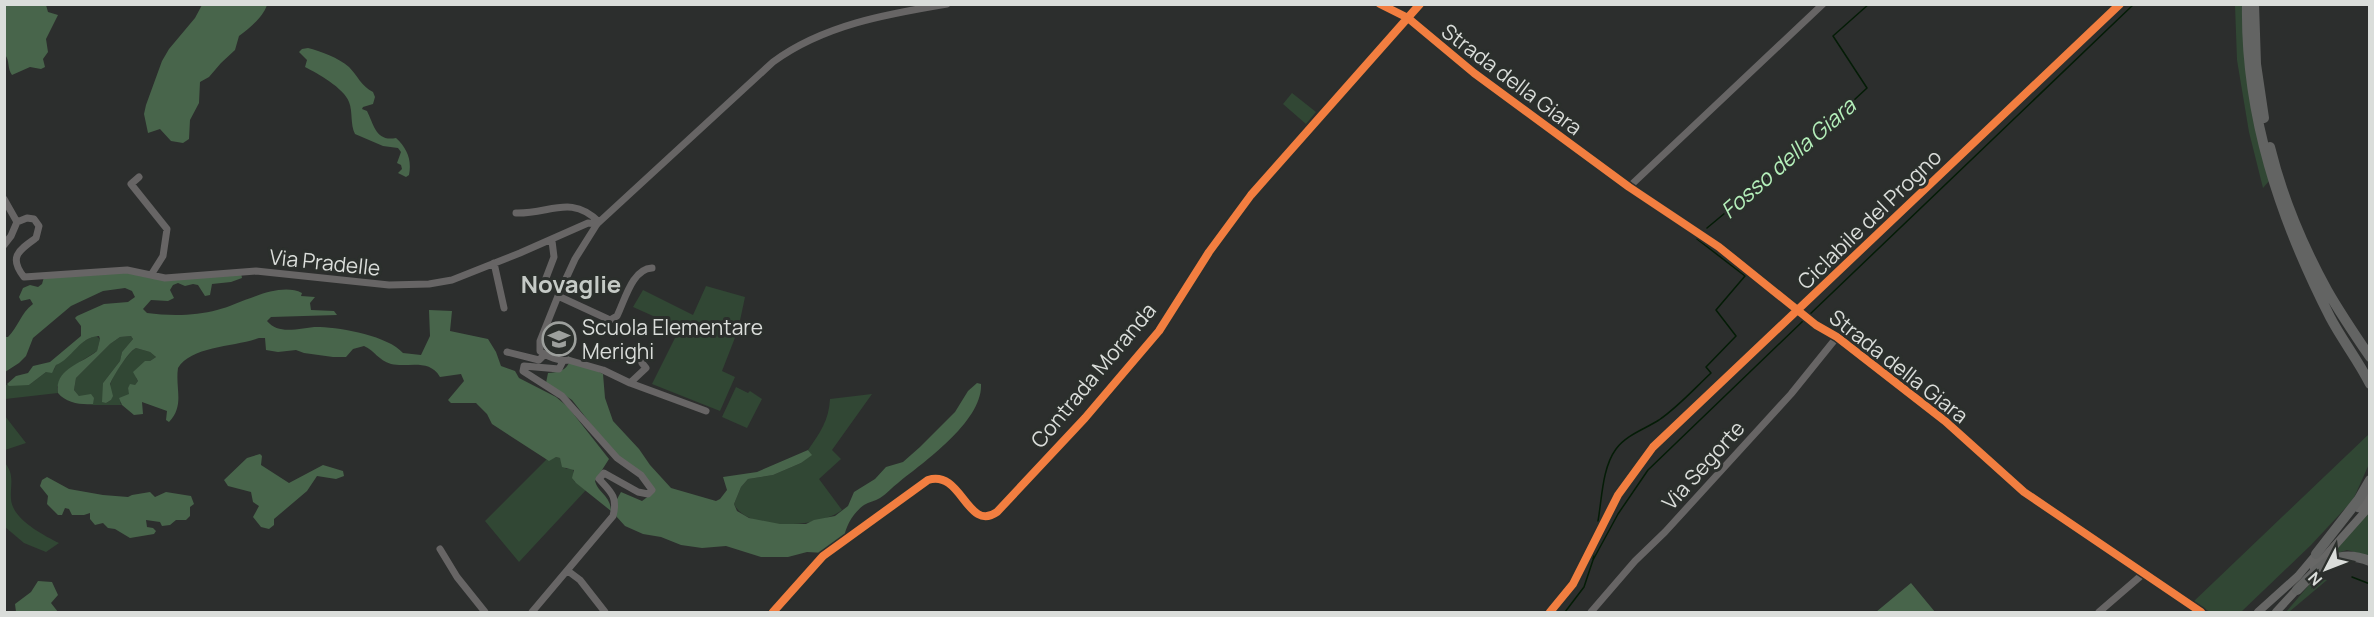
<svg xmlns="http://www.w3.org/2000/svg" width="2374" height="617" font-family="Manrope,sans-serif">
<style>
.green{fill:#314734}
.forest{fill:#48654b}
.lines{fill:none;stroke-linecap:round;stroke-linejoin:round}
.stream{stroke:#041c06;stroke-width:1.5}
.minor{stroke:#676565;stroke-width:7}
.major{stroke:#676766;stroke-width:8}
.highway{stroke:#636463;stroke-width:10}
.cycleway-casing{stroke:#2b2f2c;stroke-width:11}
.cycleway{stroke:#f27e40;stroke-width:8}
.labels{text-anchor:middle;dominant-baseline:central;stroke-width:6;stroke-linejoin:round;paint-order:stroke}
.street-label{font-size:21px;fill:#daddda;stroke:#2b2f2c}
.poi-label{font-size:21px;fill:#daddda;stroke:#2b2f2c;text-anchor:start}
.water-label{font-size:22px;font-style:italic;fill:#b4efba;stroke:#2b2f2c}
.quarter-label{font-size:24px;font-weight:bold;fill:#c5cac6;stroke:#2b2f2c}
</style>
<rect width="100%" height="100%" fill="#2c2e2d"/>
<path class="green" d="M2235,5h9l26,175 -7,8 -14,-56 -12,-72z
M1292,93l24,19 -10,12 -23,-20z
M706,286l39,11 -7,33 -16,41 13,6 -15,34 -68,-27 28,-56 -47,-21 10,-17 50,25z
M96,336l4,3 -3,12 -22,14 -18,22 1,6 -53,6v-14h24l17,-13 8,-2 2,-5c14,-8 23,-25 40,-29z
M131,336l2,3 -11,13 -2,9 -17,22 3,20 5,-3c2,-6 -2,-7 -1,-13 0,-9 19,-35 26,-39l14,4 6,5 -6,4 -14,17 2,3 -3,4h-5l-2,3 2,6 -10,9 2,2h-32l3,-1 -14,-8 -5,-6 2,-12 34,-34 10,-7z
M736,387l12,6 2,-2 12,8 -15,29 -25,-11z
M872,394l-40,56 9,9 -22,20 23,31c-21,17 -94,23 -108,-6l7,-17 7,-8 25,-4 28,-12 10,-9 -3,-4c12,-17 21,-30 22,-51z
M4,416h1l21,27 -21,7z
M2369,434v30l-16,36 -42,45 -70,67h-30l-19,-9z
M556,457l4,1 6,11 7,-1 1,13 12,9 -67,72 -34,-41 62,-62z
M5,463c10,12 5,22 6,36 1,20 32,36 48,44l-13,9 -22,-9 -19,-16z
M2368,511l1,45 -22,-6 -18,6z
M2315,578l12,2 -38,32h-3z"/>
<path class="forest" d="M5,4l41,1 2,7 10,3 -12,24 2,13 -5,7 2,8 -4,2 -11,-2 -18,8c-5,-6 -2,-15 -7,-20z
M202,5h65c-4,12 -17,23 -28,31l-4,14 -14,13 -12,14 -9,5 -1,21 -9,17 -1,19 -6,4 -12,-2 -11,-12 -12,4 -4,-19 2,-9 16,-44 7,-12 26,-31z
M308,48c12,3 31,10 41,19 8,8 13,20 24,25l2,5 -2,7 -10,3 -1,2 5,2c7,14 9,31 29,27 11,10 16,22 13,37l-3,2 -8,-4 4,-4 -1,-4 -4,-2 4,-11 -3,-4 -15,-2 -28,-12c-5,-10 -2,-22 -6,-32 -5,-14 -32,-29 -44,-35l2,-7 -8,-8 3,-3z
M124,272l38,6 79,-5 1,5 -11,4 -19,2 -2,11 -5,1 -7,-11 -5,-1 -8,2 -7,-3 -5,2 -3,5 4,8 -6,3 -17,-1 -8,9 4,4c22,3 49,3 70,-3 24,-6 61,-29 85,-17l-1,3 14,1 -5,6 1,7 23,1 3,4 -66,2 -4,4c13,16 36,5 53,6 23,1 68,9 83,26l18,2 9,-19 -1,-26 23,1 -2,20 38,8 8,13 5,14 14,5 4,7 37,19 12,10 41,52 -14,22c3,12 16,15 16,30l-35,-28 -4,-5 2,-8 -12,-3 -2,-9 -4,-1 -7,4 -57,-37 -5,-10 -11,-11h-25l-3,-3 16,-19 -3,-7 -21,3c-11,-19 -32,-9 -49,-13 -13,-4 -16,-13 -27,-18l-11,3 -7,8h-13l-29,-4 -8,-3 -18,2 -12,-2 -1,-12h-6c-24,9 -68,8 -81,30 -3,21 7,37 -9,54l-3,-2 1,-9 -25,-9 1,12 -9,1 -12,-10 -3,-7 10,-4 -1,-6 2,-4 5,1 3,-4 -5,-9 12,-11h5l6,-4 -6,-5 -14,-4c-8,4 -22,27 -26,36l3,12 -2,4 -5,3 -4,-1 1,-19 17,-22 2,-9 11,-13 -2,-3 -11,1 -10,7 -34,34 -2,12 5,6 12,-2 3,4 -1,6c-12,1 -27,-1 -35,-11 -4,-24 23,-29 39,-42l3,-12 -1,-3c-20,1 -27,23 -43,29l-4,8 -6,-1 -17,13 -20,1 -2,-2 9,-8 12,-3 5,-7 17,-4 31,-26v-10l-6,-8 2,-2 27,-12 24,-2 7,-5 -3,-6 -7,-3 -22,3 -32,15 -38,32 -7,18 -7,7 -14,9v-35h3c11,-11 12,-23 25,-33l-3,-5 -9,2 -2,-4 4,-9 7,-3 8,2 4,-3 2,-7z
M568,356l35,18 2,24 8,23 26,28 11,16 21,23 45,13 4,-2 7,-9 -4,-13 34,-5 51,-22 4,5 -11,8 -28,12 -25,4 -7,8 -7,17 3,7 12,7 31,6h26l8,-4 21,-4 13,-10 6,-14 21,-13 11,-12 17,-5 17,-15 35,-35 13,-21 9,-8 4,1c2,37 -57,78 -83,99 -6,4 -11,11 -18,15 -5,3 -11,4 -16,7 -11,8 -19,22 -20,34l-19,14 -18,-1 -19,5h-27l-35,-11 -24,2 -21,-3 -20,-8 -18,-3 -18,-8 -9,-10v-15l5,-9 21,9 8,-6 1,-9 -31,-25 -48,-61 -26,-17 2,-10c10,-1 16,-1 21,-10z
M260,454l2,2 -1,9 28,18 34,-18 20,6 1,5 -8,3 -19,-3 -10,15 -33,28v6l-5,4 -8,-2 -8,-10 6,-11 -6,-4 -2,-10 -23,-6 -4,-6 23,-22z
M47,477l22,12 34,6 25,2 4,-2 18,-3 5,5 11,-5 25,4 3,8 -4,3v9l-4,4h-10l-6,5 -8,1 -2,-4 -14,-2 1,7 6,1 3,3 -2,3 -24,4 -15,-9 -7,-1 -5,-5 -8,2 -5,-6v-6l-6,2h-12l-3,-6 -4,-1 -3,7h-4l-11,-11 1,-8 -8,-10 2,-6z
M38,581l14,1 6,13 -7,8 7,9h-42l-1,-8 16,-12z
M1911,583l24,29h-59z"/>
<g class="lines">
<path class="stream" d="M1707,228l89,-74 71,-66 -34,-52 36,-32
M1808,316l326,-312
M1598,521c4,-22 4,-53 18,-72 10,-14 29,-20 43,-29 19,-13 35,-31 52,-47l-5,-6 30,-31 -20,-26 29,-34 -48,-37
M1593,559l2,-17
M2352,577l18,7
M1565,612l19,-25 9,-27 25,-46 30,-44 156,-150"/>
<path class="minor" d="M1380,4l28,14 66,55 155,114 90,60 97,78 21,12 108,84 79,71 177,120
M139,177l-8,7 36,45 -4,27 -12,19
M1629,187l194,-183
M4,199l13,23
M516,213c34,1 55,-19 83,9
M4,245l7,-9 6,-14 10,-4 7,1 5,7 -3,12c-17,12 -28,19 -12,39l103,-7 38,8 91,-7 133,14 40,-1 23,-4 68,-27 68,-30 9,1
M494,263l10,45
M546,278l8,-21 -2,-16
M558,296l52,24 7,-4c8,-16 15,-47 35,-48
M507,352l32,8 5,-5
M642,363l4,5 -16,15 76,28
M630,383l-27,-13 -35,-10c-7,2 -22,-4 -28,-9v-10l18,-45 17,-37 22,-35 176,-162c50,-37 114,-48 174,-58
M440,549l17,28 28,35
M568,571l12,9 25,32
M532,612l81,-96c5,-19 -2,-24 -14,-37l5,-6 34,19 10,2 4,-4 -11,-15 -24,-17 -55,-62 -39,-25 1,-5 35,3 4,-8
M773,612l50,-56 105,-76c34,-11 39,53 69,32l88,-94 74,-87 50,-79 42,-57 169,-191
M1591,612l44,-51 30,-29 126,-138 46,-57
M2099,612l44,-38"/>
<path class="major" d="M2358,508l12,-13
M2314,569l56,-63
M2258,612l40,-36 21,-25
M2276,612l24,-26"/>
<path class="highway" d="M2247,4c-2,111 33,215 83,313 12,23 28,43 40,67
M2254,4l2,60 8,54
M2270,147c12,49 33,99 57,143 13,23 28,45 43,67
M2316,554l43,-55 11,-19
M2297,590c23,-23 37,-43 73,-29"/>
<g class="cycleway-casing">
<path id="cycleway" d="M1380,4l28,14 66,55 155,114 90,60 97,78 21,12 108,84 79,71 177,120
M773,612l50,-56 105,-76c34,-11 39,53 69,32l88,-94 74,-87 50,-79 42,-57 169,-191
M1550,612l23,-28 45,-89 35,-48 467,-443"/>
</g>
<use href="#cycleway" class="cycleway"/>
</g>
<defs>
<g id="school-ring" transform="scale(1.725)"><circle r="9.5" fill="#2b2f2c" stroke="#9da09d" stroke-width="1.5"/><path d="M0-5L7-2L0 1L-7-2ZM-4 1L0 2.5L4 1V4Q0 6-4 4Z" fill="#9da09d"/></g>
</defs>
<g fill-rule="evenodd">
<use href="#school-ring" x="559" y="339"/>
</g>
<g class="labels">
<g class="street-label">
<text transform="translate(1512 79) rotate(37)">Strada della Giara</text>
<text transform="translate(1869 219) rotate(-44)">Ciclabile del Progno</text>
<text transform="translate(325 262) rotate(6)">Via Pradelle</text>
<text transform="translate(1899 366) rotate(38)">Strada della Giara</text>
<text transform="translate(1093 375) rotate(-50)">Contrada Moranda</text>
<text transform="translate(1703 465) rotate(-48)">Via Segorte</text>
</g>
<g class="poi-label">
<text x="582" y="327">Scuola Elementare<tspan x="582" dy="24">Merighi</tspan></text>
</g>
<g class="water-label">
<text transform="translate(1788 158) rotate(-41)">Fosso della Giara</text>
</g>
<g class="quarter-label">
<text x="571" y="283">Novaglie</text>
</g>
</g>
<rect width="2374" height="617" fill="none" stroke="#daddda" stroke-width="12"/>
<g transform="translate(2326 569) rotate(228)" stroke="#2b2f2c" stroke-width="4.5" paint-order="stroke">
<path d="M0-4.5L10 22L0 15L-10 22Z" fill="#daddda"/>
<text y="-9" font-size="16" font-weight="bold" text-anchor="middle" fill="#daddda">N</text>
</g>
</svg>
